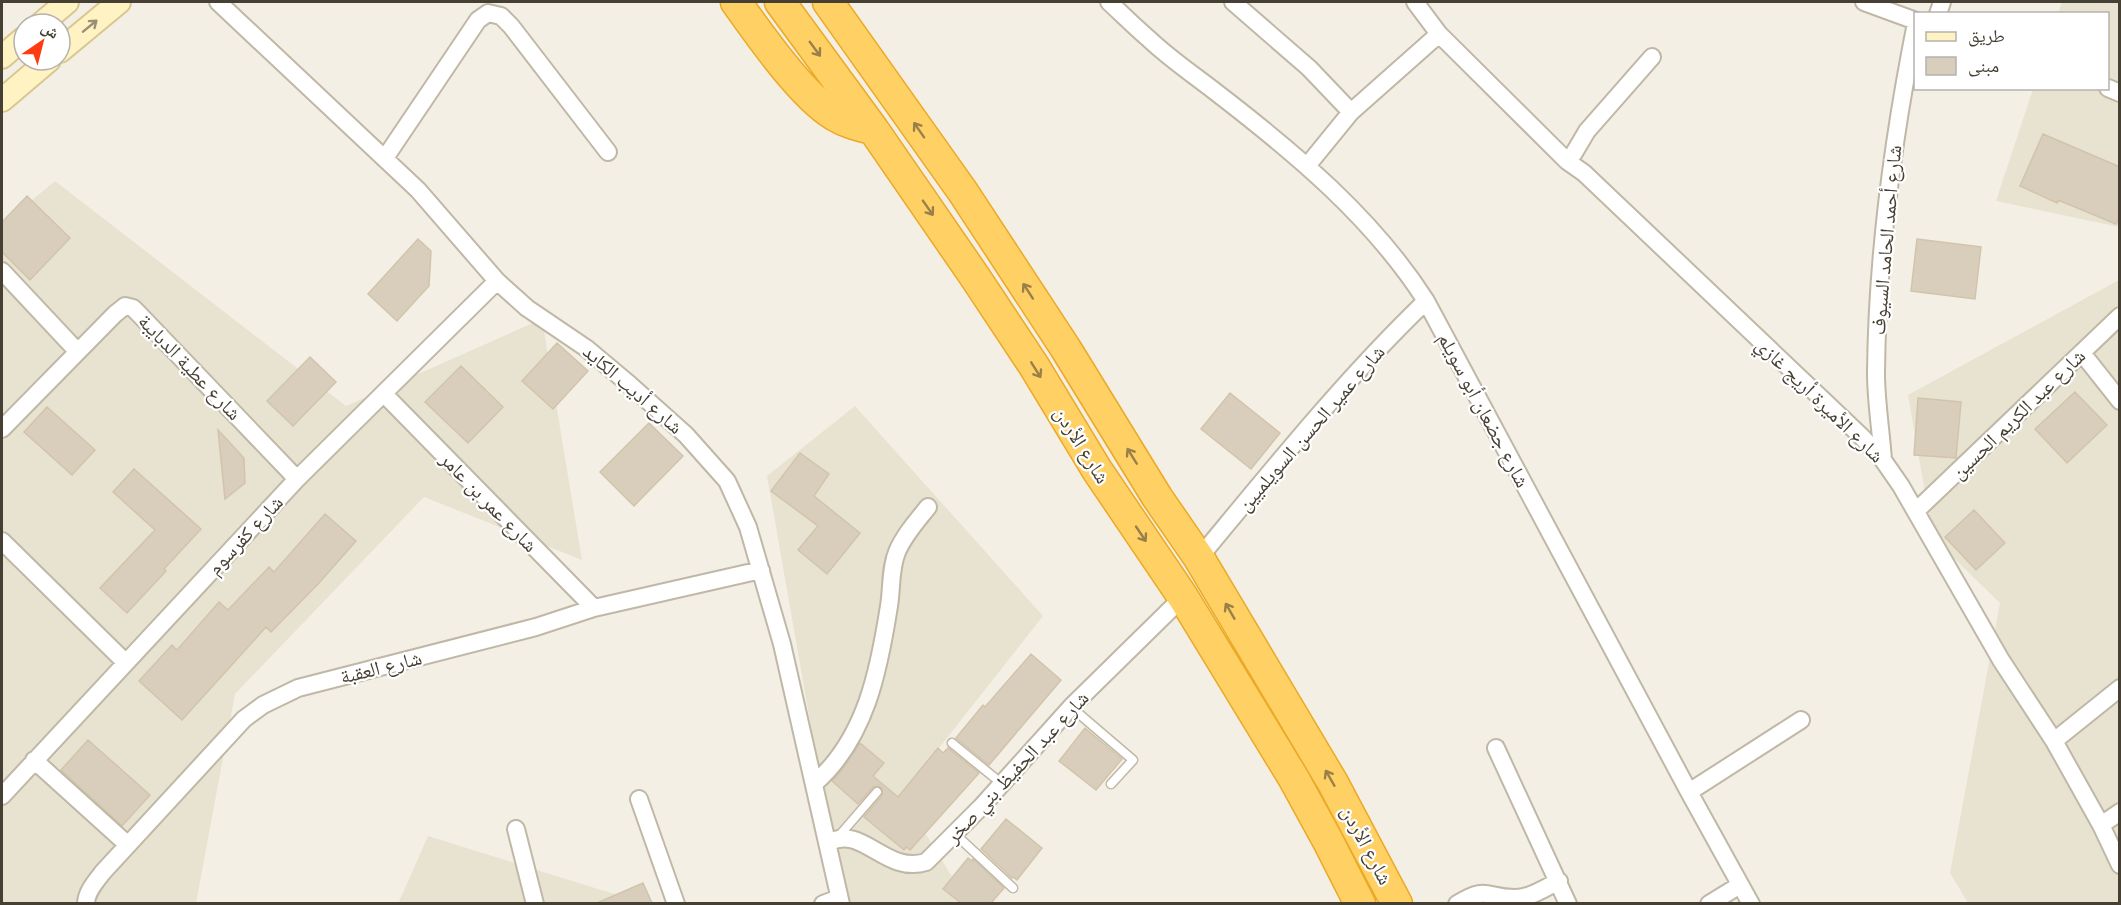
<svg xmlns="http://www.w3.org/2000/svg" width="2121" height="905" font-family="Montserrat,'Noto Naskh Arabic',sans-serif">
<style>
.residential{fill:#e8e2d1}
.building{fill:#d9cebb;stroke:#d2c4ab;stroke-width:1.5}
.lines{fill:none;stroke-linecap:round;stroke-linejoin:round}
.lane-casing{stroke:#c0b8a6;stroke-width:11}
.street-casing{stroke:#c0b8a6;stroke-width:20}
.secondary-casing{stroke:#d8c78f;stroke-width:26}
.highway-casing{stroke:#eba926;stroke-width:33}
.lane{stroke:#fff;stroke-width:8}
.street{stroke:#fff;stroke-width:16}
.secondary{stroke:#fff2c3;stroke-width:22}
.highway{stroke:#ffd064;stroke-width:30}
.oneway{stroke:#999074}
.oneway2{stroke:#998049}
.labels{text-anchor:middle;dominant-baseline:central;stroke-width:4.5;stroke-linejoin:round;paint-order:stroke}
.street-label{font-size:20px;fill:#463f33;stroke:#fff}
</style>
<rect width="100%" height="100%" fill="#f4efe4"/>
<path class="residential" d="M2062,2h57v225l-123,-26 37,-112 75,-1v-74l-50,-1z
M55,181l291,225 196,-87 40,241 -158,-63 -189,197 -39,209 -194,1v-679z
M2119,280v623h-151l-18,-30 50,-270 -67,-65 -25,-143z
M855,406l188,210 -141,179 66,108h-126l-75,-427z
M428,836l215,67 -245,1z"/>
<path class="building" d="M2043,134l77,33v49l-4,8 -58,-24 -1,3 -37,-17z
M27,196l43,42 -40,42 -28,-28v-30z
M418,239l13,12 -2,35 -32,35 -29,-27z
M1917,239l64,8 -6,52 -64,-8z
M557,343l31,28 -35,38 -31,-28z
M310,357l26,25 -43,44 -26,-25z
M461,366l42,41 -35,36 -43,-41z
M2075,392l32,33 -40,38 -32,-34z
M1230,393l50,40 -29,36 -50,-40z
M1918,398l43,4 -5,56 -42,-3z
M47,407l48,43 -23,25 -48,-43z
M649,423l34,33 -49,50 -34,-34z
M218,430l26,28 1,25 -20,16z
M800,453l29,21 -15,22 46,37 -33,41 -29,-24 20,-24 -47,-35z
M134,469l67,60 -37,40 2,2 -39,42 -27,-25 55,-58 -42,-38z
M1974,510l31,33 -29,27 -31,-33z
M325,514l31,27 -37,42 -48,49 -5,-5 -84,93 -43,-39 33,-36 5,5 42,-48 9,8 41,-43 5,5z
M1031,654l30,26 -72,85 -33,-27 27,-33 2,2z
M1085,728l37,31 -26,31 -37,-29z
M88,740l62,55 -28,31 -61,-56z
M860,743l24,20 -11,13 25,21 40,-49 5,5 5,-5 31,25 -69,77 -4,-3 -2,3 -40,-33 18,-21v-8l-4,-2 -5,1 -15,17 -26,-23 9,-10z
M1006,819l36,29 -25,32 -4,-3 -1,1 -31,-29z
M968,858l4,3 1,-2 31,29 -13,15h-30l-18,-14z
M643,883l9,20h-55z"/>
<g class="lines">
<g class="lane-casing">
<path id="lane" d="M1071,707l62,53 -22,24
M952,743l49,40
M955,834l58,54
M838,837l39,-45"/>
</g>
<g class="street-casing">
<path id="street" d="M218,2l200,188 79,91 30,27 59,40 43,36 57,51 41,46 21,46 34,117 59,260
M1109,2c13,12 26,25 40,37 21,20 45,36 68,54 78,60 156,125 209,208l263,491 62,112
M1233,2l76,66 42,44 -44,54
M1415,2l24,32 128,127
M1864,2l52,19
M1938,14l4,-12
M1652,57l-65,74 -13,22 -7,8 17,12 277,263 22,24 18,26 100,174 53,81 47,84 19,40
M2108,88l12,5
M1351,112l88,-78
M385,158l93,-138 10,-7 13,3 10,10 97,126
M2,271l75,80
M2082,353l38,48
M385,395l209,213
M2,429l113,-115 10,-8 8,2 6,6 158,165
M1883,460c-2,-29 -7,-58 -7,-87 1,-118 17,-235 40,-350
M1916,511l204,-195
M2,541l123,121
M1199,558c73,-88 145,-178 227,-257
M2054,741l66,-53
M1496,748l72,156
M34,760l94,85
M815,783c51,-45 64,-113 74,-177 3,-18 1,-37 8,-54 7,-17 20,-31 31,-45
M1689,792l112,-72
M2,796l295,-317 200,-198
M639,799l37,105
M2101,825l19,-13
M516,829l19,75
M828,843c34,-20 57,32 98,19l55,-55 90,-100 112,-110
M86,904c0,-12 10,-23 17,-32l141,-153 19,-14 35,-17 238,-61 58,-19 167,-38
M823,904l16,-6
M1457,904c31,-19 28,-6 58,-6 15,0 30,-10 44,-17
M1709,904l31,-19"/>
</g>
<g class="secondary-casing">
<path id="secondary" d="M41,24l26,-22
M60,51l59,-49
M2,57l22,-19
M2,100l47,-40"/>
</g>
<g class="highway-casing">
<path id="highway" d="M736,2c22,31 66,94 98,113 13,8 25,11 39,14
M780,2l93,127 102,148 59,89 63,104 86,127 111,182 34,62 32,63
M828,2l135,190 103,157 91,148 42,61 134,225 64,121"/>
</g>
<use href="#lane" class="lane"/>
<use href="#street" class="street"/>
<use href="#secondary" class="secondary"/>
<use href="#highway" class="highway"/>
</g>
<defs><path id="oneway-shaft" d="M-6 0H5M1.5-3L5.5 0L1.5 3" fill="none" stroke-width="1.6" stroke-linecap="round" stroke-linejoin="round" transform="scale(1.5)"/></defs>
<use class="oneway" href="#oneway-shaft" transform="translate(90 26) rotate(-39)"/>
<g class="oneway2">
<use href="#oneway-shaft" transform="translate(815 49) rotate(54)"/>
<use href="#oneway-shaft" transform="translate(919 130) rotate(-125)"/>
<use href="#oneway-shaft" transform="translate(928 208) rotate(55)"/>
<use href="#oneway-shaft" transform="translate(1028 291) rotate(-123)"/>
<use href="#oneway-shaft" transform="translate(1036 370) rotate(58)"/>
<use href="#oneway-shaft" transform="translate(1132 456) rotate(-122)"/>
<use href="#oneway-shaft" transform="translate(1141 534) rotate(56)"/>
<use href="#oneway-shaft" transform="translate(1230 611) rotate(-120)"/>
<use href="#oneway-shaft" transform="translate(1330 778) rotate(-120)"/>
</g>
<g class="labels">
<g class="street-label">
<text transform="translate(1886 240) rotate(-85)">شارع أحمد الحامد السيوف</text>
<text transform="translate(190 367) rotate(46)">شارع عطية الدبايبة</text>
<text transform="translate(633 389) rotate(41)">شارع أديب الكايد</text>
<text transform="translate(1820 400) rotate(44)">شارع الأميرة أريج غازي</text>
<text transform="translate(1484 410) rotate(62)">شارع جضعان أبو سويلم</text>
<text transform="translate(2018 414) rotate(-44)">شارع عبد الكريم الحسين</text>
<text transform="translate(1311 428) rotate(-49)">شارع عمير الحسن السويلميين</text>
<text transform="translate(1082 445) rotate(58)">شارع الأردن</text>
<text transform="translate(489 502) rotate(46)">شارع عمر بن عامر</text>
<text transform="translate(245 535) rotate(-47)">شارع كفرسوم</text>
<text transform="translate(381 667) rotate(-14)">شارع العقبة</text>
<text transform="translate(1017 767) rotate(-47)">شارع عبد الحفيظ بني صخر</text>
<text transform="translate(1367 845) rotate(62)">شارع الأردن</text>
</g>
</g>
<rect width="2121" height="905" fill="none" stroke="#463f33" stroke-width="6"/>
<rect x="1914" y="12" width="195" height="78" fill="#ffffff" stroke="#b5b2ad" stroke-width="1.5"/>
<rect x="1926" y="32" width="30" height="9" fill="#fff2c3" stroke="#b5b2ad" stroke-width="1.5"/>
<text x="1968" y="42" font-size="18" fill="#463f33">طريق</text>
<rect x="1926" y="57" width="30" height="18" fill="#d9cebb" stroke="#b5b2ad" stroke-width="1.5"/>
<text x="1968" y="72" font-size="18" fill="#463f33">مبنى</text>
<g transform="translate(42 42) rotate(35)"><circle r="28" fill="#ffffff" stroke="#b5b2ad" stroke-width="1.5"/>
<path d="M0-4.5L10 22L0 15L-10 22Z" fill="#ff3b10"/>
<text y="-9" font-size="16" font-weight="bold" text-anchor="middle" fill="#463f33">ش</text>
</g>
</svg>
